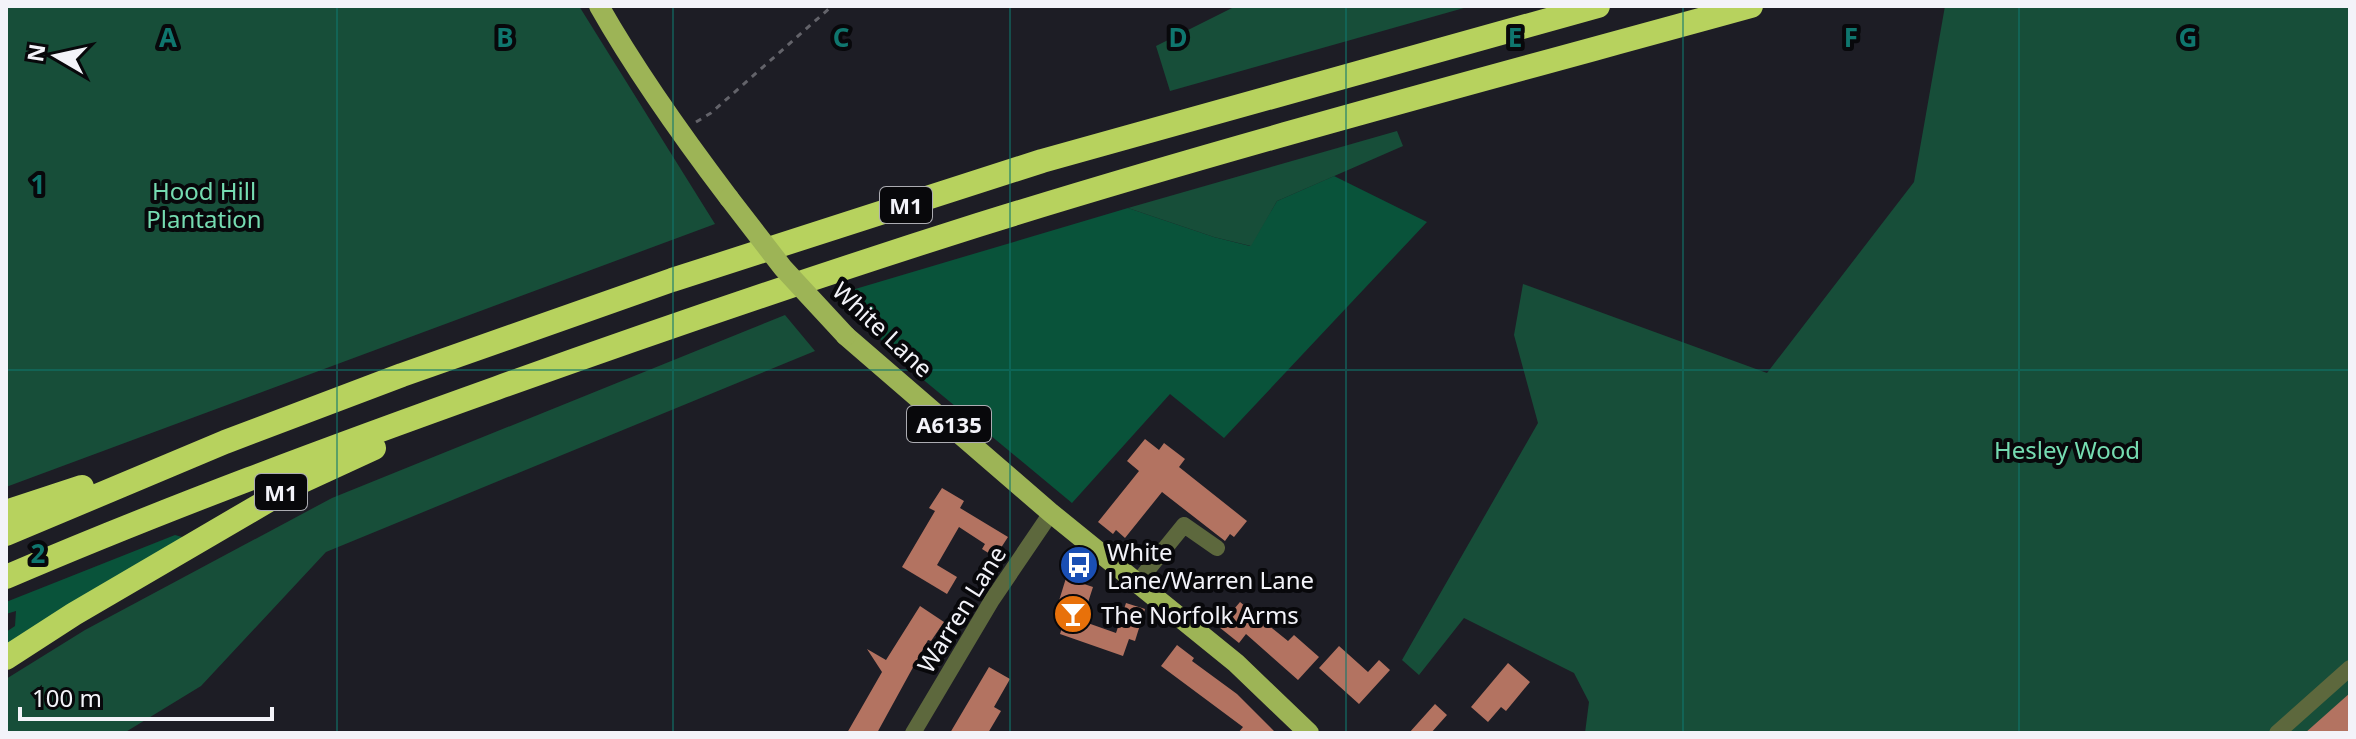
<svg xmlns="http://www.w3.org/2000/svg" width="2356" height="739" font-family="'Noto Sans',sans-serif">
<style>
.green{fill:#09533a}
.forest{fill:#174e39}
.building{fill:#b37361}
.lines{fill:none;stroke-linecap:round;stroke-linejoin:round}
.path{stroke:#63636a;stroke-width:3;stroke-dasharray:6 6;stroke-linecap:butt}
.minor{stroke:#5d683d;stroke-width:16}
.major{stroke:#9db456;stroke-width:20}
.highway{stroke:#b7d25e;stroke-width:24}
.major-bridge{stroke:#9db456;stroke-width:20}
.grid{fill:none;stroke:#0f766e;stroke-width:2;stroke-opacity:0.55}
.labels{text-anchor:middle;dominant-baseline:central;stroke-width:8;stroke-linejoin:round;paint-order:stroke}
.shield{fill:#08080b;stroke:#acacb2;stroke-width:2}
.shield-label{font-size:22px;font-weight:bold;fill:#f3f3f9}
.park-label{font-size:24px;fill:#75dcb1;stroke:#08080b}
.street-label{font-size:24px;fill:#f3f3f9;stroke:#08080b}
.poi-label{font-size:24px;fill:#f3f3f9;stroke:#08080b;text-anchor:start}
.grid-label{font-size:26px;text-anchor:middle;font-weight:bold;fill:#0f766e;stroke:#08080b;stroke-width:8;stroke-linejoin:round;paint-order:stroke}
</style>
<rect width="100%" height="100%" fill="#1d1d25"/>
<path class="green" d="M1334,176l93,46 -203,216 -54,-44 -98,109 -158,-131 -79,-77 293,-87 86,29 36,9 27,-45z
M175,535l11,3 -180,111v-17l9,-6 1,-15 -10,3v-12z"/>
<path class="forest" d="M6,6h573l136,218 -709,263z
M1236,6h235l-301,85 -14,-45z
M1945,6h405v727h-765l4,-31 -15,-29 -110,-55 -45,57 -17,-15 136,-237 -24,-88 9,-51 244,89 147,-191z
M1397,131l6,15 -126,55 -26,45 -37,-9 -86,-29z
M785,315l30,36 -489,201 -125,134 -77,47h-118v-54l79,-49 247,-132z"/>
<path class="building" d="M1145,439l14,11 5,-7 21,16 -6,8 68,54 -13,16 -4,-3 -5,7 -63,-49 -37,46 -9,-8 -3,4 -15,-12 41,-51 -12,-10z
M942,488l22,13 -4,7 48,29 -13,20 -13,-8 3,-5 -26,-17 -22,38 20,12 -10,17 -45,-27 33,-56 -6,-3z
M1066,578l27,9 -11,34 34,12 10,-30 19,6 -10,32 -6,-2 -6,17 -63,-22 4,-13 -3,-1 4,-13 -7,-3z
M1240,602l48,39 6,-6 25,22 -21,23 -52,-46 -7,9 -20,-16z
M920,606l24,16 -13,19 -3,-1 -51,93h-30l35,-61 -15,-23 19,11z
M1177,645l17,13 -2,3 45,33 39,39h-38l5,-6 -82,-61z
M1339,646l29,26 11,-12 11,10 -31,34 -40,-36z
M1508,663l22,19 -24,29 -5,-4 -13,15 -17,-15z
M989,667l21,12 -16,28 7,4 -13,22h-38z
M2350,693v40h-45z
M1435,704l12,11 -16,18h-22z"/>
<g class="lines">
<path class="path" d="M696,122l15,-9 121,-107"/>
<path class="minor" d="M1137,583l47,-58 33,23
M913,733l79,-133 59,-87
M2277,733l73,-65"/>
<path class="major" d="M599,6c38,67 83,130 130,192
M846,336l205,177 185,150 73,70"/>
<path class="highway" d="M6,512l76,-25
M6,534l219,-92 177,-67 270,-95 370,-119 556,-155
M6,577c161,-69 326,-130 491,-189 159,-57 320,-112 481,-163 256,-80 515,-148 773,-219
M6,658l68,-44 224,-131 76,-35"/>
<path class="major-bridge" d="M729,198l54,70 63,68"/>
</g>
<path class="grid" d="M337,6v727M673,6v727M1010,6v727M1346,6v727M1683,6v727M2019,6v727M6,370h2344"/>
<defs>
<g id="bus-disc" transform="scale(2)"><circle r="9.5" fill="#1a4fb4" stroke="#08080b"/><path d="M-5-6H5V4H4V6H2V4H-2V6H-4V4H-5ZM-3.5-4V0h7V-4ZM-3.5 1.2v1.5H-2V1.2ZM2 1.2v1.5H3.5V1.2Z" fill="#fff"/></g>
<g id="bar-disc" transform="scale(2)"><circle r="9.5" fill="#e8710a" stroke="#08080b"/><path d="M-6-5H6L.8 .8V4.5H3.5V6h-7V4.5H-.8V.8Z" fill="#fff"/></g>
</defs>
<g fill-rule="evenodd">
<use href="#bus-disc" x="1079" y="565"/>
<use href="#bar-disc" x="1073" y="614"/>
</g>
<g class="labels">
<g class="shield">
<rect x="880" y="187" width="52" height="36" rx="6"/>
<rect x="907" y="406" width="84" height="36" rx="6"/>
<rect x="255" y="474" width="52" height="36" rx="6"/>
</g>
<g class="shield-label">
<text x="906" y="205">M1</text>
<text x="949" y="424">A6135</text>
<text x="281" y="492">M1</text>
</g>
<g class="park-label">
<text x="204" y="190">Hood Hill<tspan x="204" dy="28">Plantation</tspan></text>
<text x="2067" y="449">Hesley Wood</text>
</g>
<g class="street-label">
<text transform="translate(883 329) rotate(43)">White Lane</text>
<text transform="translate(961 609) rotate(-58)">Warren Lane</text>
</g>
<g class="poi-label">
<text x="1107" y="551">White<tspan x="1107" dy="28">Lane/Warren Lane</tspan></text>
<text x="1101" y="614">The Norfolk Arms</text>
</g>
</g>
<g class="grid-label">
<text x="168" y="47">A</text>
<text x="505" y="47">B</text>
<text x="841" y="47">C</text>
<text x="1178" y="47">D</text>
<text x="1515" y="47">E</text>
<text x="1851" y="47">F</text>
<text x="2188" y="47">G</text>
<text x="38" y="194">1</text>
<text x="38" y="563">2</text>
</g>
<rect width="2356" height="739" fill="none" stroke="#f3f3f9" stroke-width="16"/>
<g transform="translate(56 56) rotate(279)" stroke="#08080b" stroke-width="6" paint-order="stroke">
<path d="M0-6L14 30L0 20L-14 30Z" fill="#f3f3f9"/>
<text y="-12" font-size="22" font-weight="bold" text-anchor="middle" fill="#f3f3f9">N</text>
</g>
<path d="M20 707v12h252v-12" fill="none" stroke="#f3f3f9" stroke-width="4"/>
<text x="32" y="707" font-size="24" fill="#f3f3f9" stroke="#08080b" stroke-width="6" paint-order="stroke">100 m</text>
</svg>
